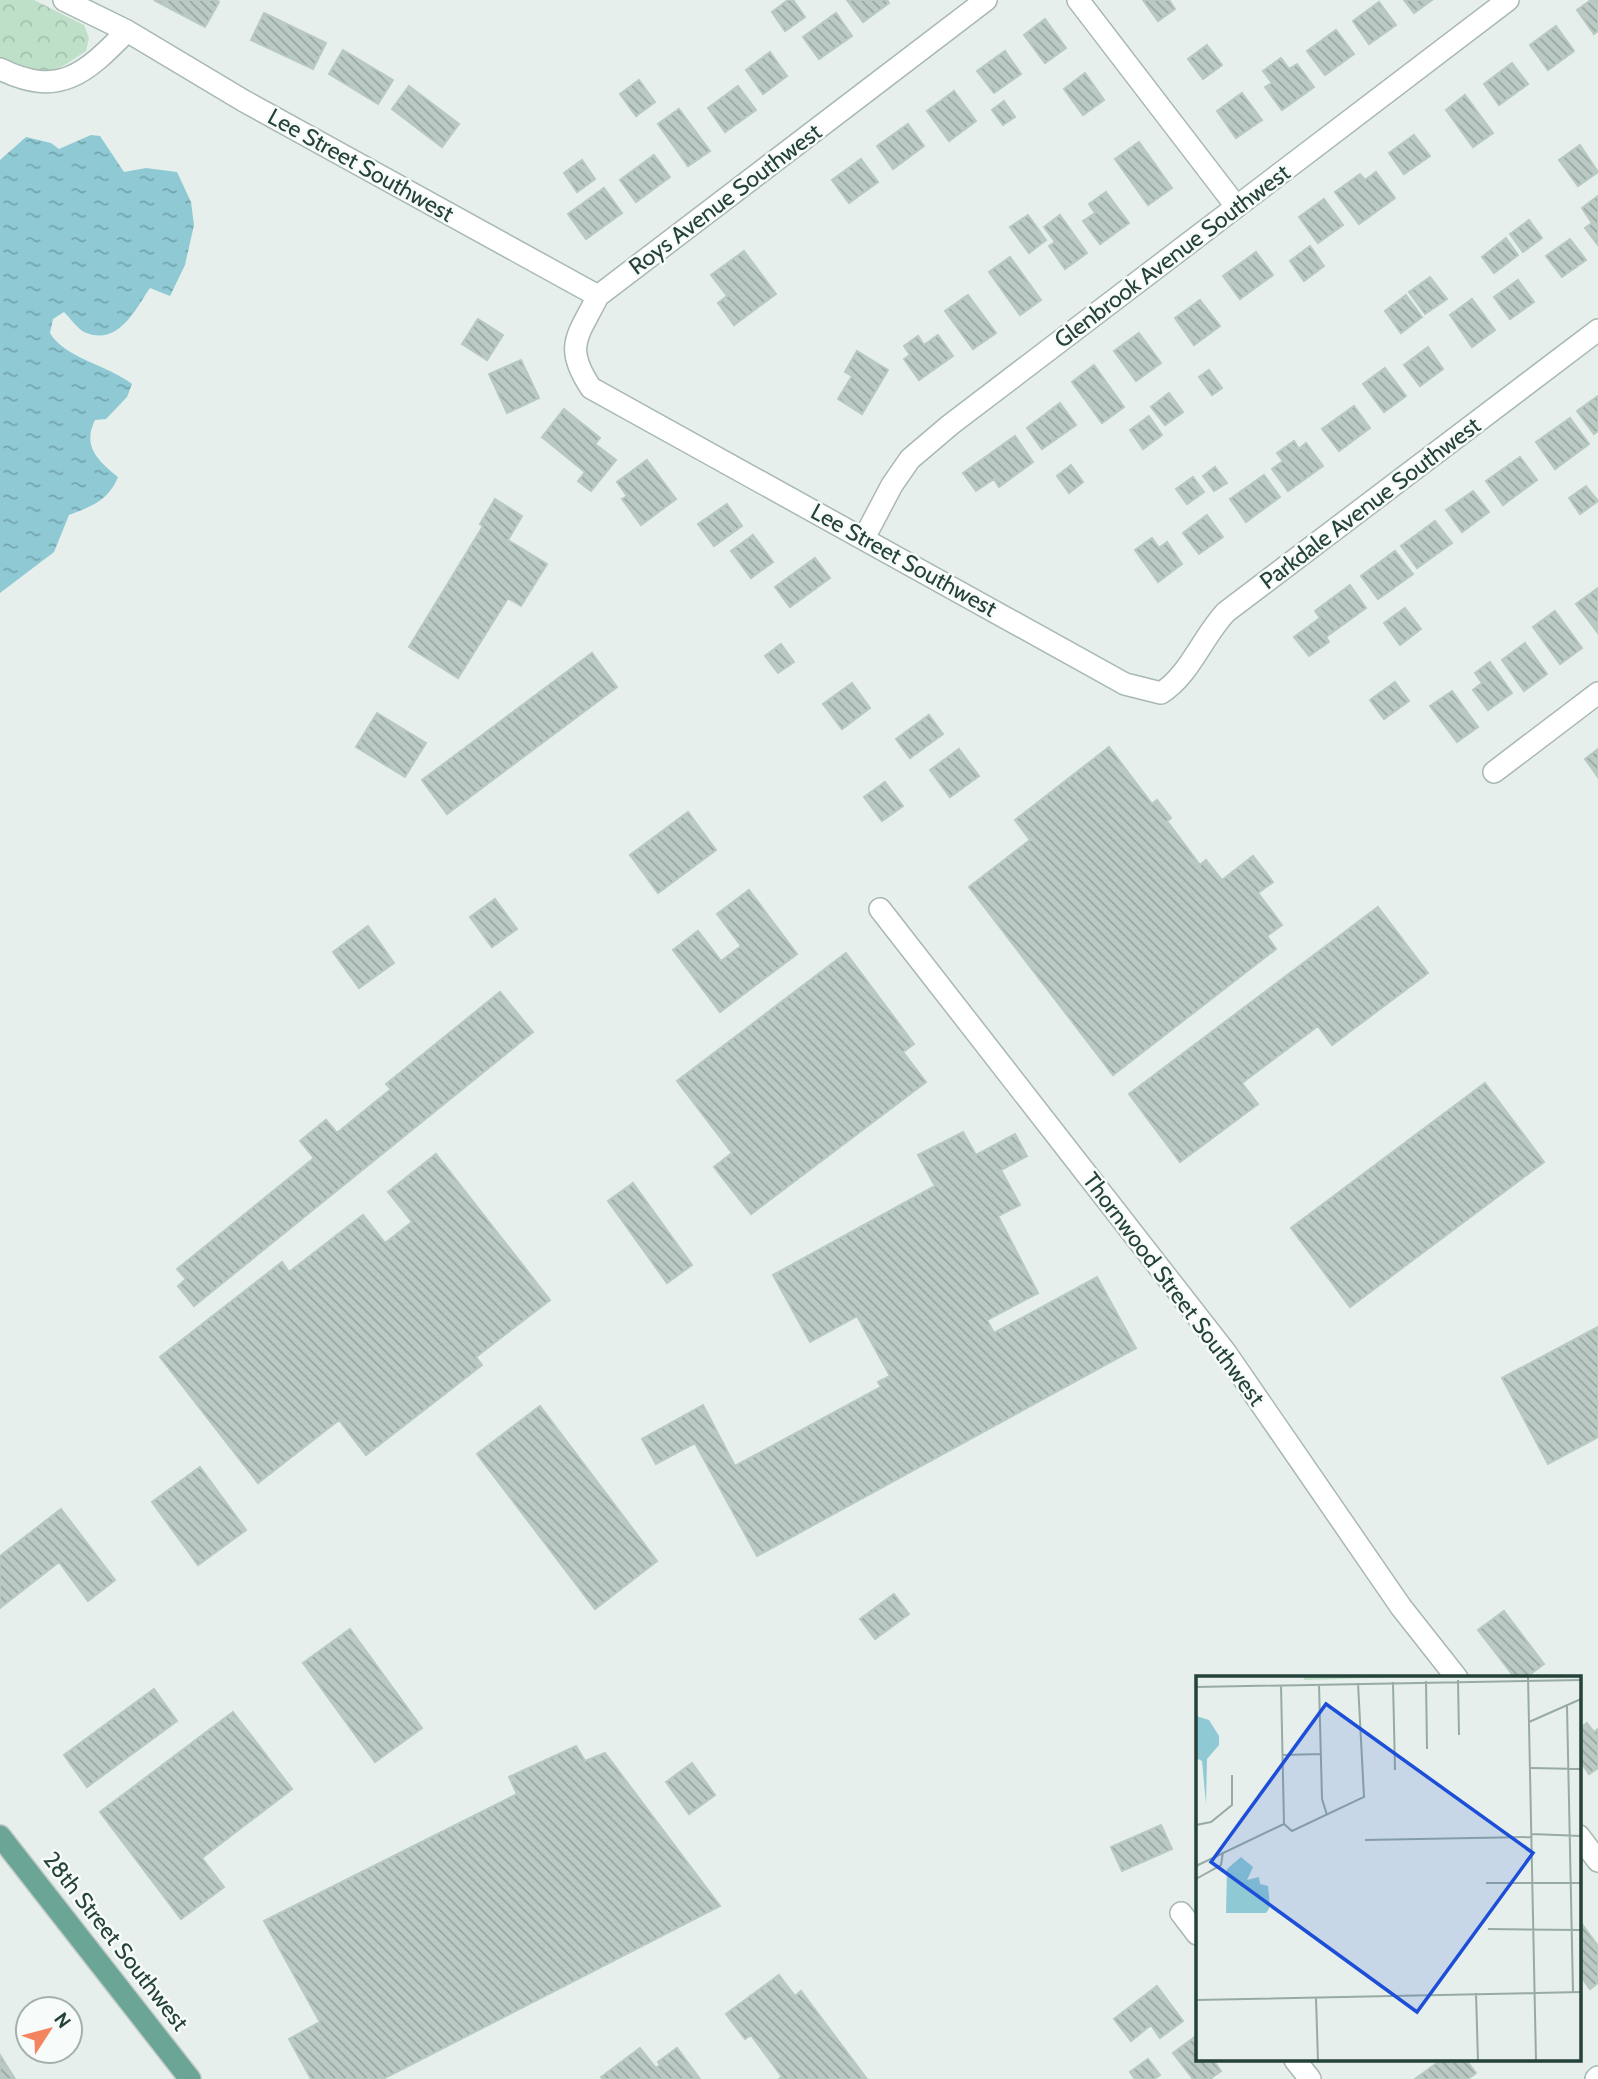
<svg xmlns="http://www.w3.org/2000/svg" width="1598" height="2079" font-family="Cabin,sans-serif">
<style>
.park{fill:url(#park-crowns)}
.water{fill:url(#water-ripples)}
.building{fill:url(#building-back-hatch);stroke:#b8c9c2;stroke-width:2}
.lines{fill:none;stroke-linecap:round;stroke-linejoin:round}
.minor-casing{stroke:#a8b8b2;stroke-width:24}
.secondary-casing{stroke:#a4bbb3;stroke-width:24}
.primary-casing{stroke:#c2cac8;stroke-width:24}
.minor{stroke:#fff;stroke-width:21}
.secondary{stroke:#fff;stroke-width:21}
.primary{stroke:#6aa596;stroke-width:21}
.labels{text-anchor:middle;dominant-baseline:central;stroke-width:5;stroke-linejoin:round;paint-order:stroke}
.street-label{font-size:23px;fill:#24423a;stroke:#f7fbf9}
.inset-road{fill:none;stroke:#98aaa4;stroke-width:2}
.view{fill:#1d4ed8;fill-opacity:0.15;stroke:#1d4ed8;stroke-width:3.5}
.inset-edge{fill:none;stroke:#24423a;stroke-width:3.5}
</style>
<defs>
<pattern id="park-crowns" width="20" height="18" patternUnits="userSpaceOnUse" patternTransform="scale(1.75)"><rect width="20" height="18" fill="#bfe0c8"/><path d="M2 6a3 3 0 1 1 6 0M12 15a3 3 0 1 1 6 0" fill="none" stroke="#a4c1ad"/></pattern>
<pattern id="water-ripples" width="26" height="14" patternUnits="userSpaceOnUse" patternTransform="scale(1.75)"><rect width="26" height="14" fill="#8ec9d4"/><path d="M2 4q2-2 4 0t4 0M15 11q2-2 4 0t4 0" fill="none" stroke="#74a5ad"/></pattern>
<pattern id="building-back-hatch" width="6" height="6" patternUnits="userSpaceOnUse" patternTransform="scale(1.75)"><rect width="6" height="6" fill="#bbcac4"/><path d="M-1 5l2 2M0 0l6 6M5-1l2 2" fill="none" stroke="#98a6a0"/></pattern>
</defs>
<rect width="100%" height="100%" fill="#e6efeb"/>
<path class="park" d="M0,0h34l50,25 5,13 -3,13c-40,27 -42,28 -86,6z"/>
<path class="water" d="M91,135l9,1 24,36 22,-4 31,4 14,30 3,23 -9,40 -15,31 -20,-8c-15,22 -32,59 -66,44 -7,-4 -14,-14 -20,-20l-11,7 -3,14c14,25 58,32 82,51l-5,13 -21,22 -11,1c-13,26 3,41 23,57 -10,24 -26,29 -49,38l-15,37 -54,41v-433l26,-23 25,6 8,6z"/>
<path class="building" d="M154,0h62l3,2 -14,25z
M788,0h5l12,17 -20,14 -13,-19z
M847,0h40l2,3 -26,19z
M1143,0h26l6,9 -17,12z
M1404,0h28l-18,13z
M1591,0h7v31l-4,3 -17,-24z
M1379,2l17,23 -27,19 -16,-23z
M264,13l62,30 -13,26 -62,-29z
M836,13l16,23 -33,23 -16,-22z
M1045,19l21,29 -21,15 -21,-28z
M1556,26l18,25 -26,19 -18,-25z
M1336,30l18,24 -29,21 -18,-24z
M1207,45l15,20 -19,14 -15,-20z
M343,50l50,30 -15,24 -49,-30z
M1005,51l16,23 -27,19 -17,-22z
M770,52l17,24 -24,18 -17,-24z
M1281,58l8,11 8,-5 17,23 -32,23 -17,-23 7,-4 -9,-12z
M1512,63l16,21 -29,21 -15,-21z
M1085,73l19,27 -21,15 -19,-26z
M639,80l16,22 -19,14 -16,-22z
M409,86l50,38 -17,23 -50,-38z
M738,86l18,24 -31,22 -17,-24z
M954,91l22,30 -27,20 -22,-30z
M1242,93l20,27 -26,18 -19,-27z
M1465,95l28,38 -20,14 -27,-37z
M1004,101l11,16 -12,8 -11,-15z
M679,109l31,42 -22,15 -30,-42z
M908,124l16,22 -31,23 -16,-23z
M1414,135l16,21 -26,18 -15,-21z
M1139,142l33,46 -24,17 -33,-46z
M1580,145l18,27 -20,14 -19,-26z
M654,155l16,22 -34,25 -16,-22z
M861,159l17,23 -29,21 -17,-23z
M582,160l13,19 -18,13 -13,-19z
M1376,172l19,26 -36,26 -24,-32 25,-18 5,6z
M604,188l18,25 -36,26 -18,-25z
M1106,192l23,31 -29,21 -17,-23 12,-8 -6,-9z
M1598,196v49l-13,-17 7,-5 -10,-15z
M1324,199l19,26 -25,18 -19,-26z
M1028,215l18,25 -17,13 -19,-26z
M1060,215l27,38 -22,16 -16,-23 6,-4 -11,-15z
M1529,220l13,18 -19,14 -13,-18z
M1506,238l12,17 -24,18 -12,-16z
M1570,239l16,21 -24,17 -16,-21z
M1310,246l14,20 -20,15 -14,-20z
M744,251l32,43 -42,31 -16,-22 9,-7 -16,-21z
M1256,252l17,23 -33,24 -17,-23z
M1010,257l31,43 -21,15 -31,-43z
M1430,277l17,22 -22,15 -16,-22z
M1518,280l16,22 -24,17 -16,-22z
M968,295l28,38 -23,16 -28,-38z
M1406,295l16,22 -21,16 -16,-22z
M1472,299l23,31 -23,17 -22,-32z
M1200,300l20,26 -26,19 -19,-27z
M478,319l25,16 -16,25 -25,-16z
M1139,333l22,30 -25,18 -22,-30z
M938,335l15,21 -34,24 -15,-21 6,-4 -6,-9 14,-10 6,9z
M1428,347l15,22 -23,17 -16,-21z
M857,351l31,19 -26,44 -24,-15 14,-23 -7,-4z
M521,360l18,38 -32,15 -18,-39z
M1094,365l30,42 -22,16 -30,-41z
M1385,368l21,28 -22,16 -21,-28z
M1209,370l13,18 -10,7 -13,-18z
M1169,393l14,19 -18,13 -14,-18z
M1598,396v35l-4,3 -17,-23z
M1060,403l16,22 -34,24 -15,-21z
M1354,406l16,22 -31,23 -17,-22z
M564,409l36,29 -5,6 21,16 -25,31 -13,-10 7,-9 -43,-35z
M1149,416l13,19 -19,14 -13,-19z
M1570,418l19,26 -34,25 -19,-27z
M1015,436l18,26 -34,25 -5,-8 -18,12 -13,-18z
M1294,441l5,8 7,-6 17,23 -35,25 -16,-22 11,-8 -6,-8z
M1520,457l17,23 -34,25 -17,-24z
M647,460l29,39 -35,26 -19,-26 5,-3 -10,-14z
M1071,465l12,17 -14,11 -12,-17z
M1215,467l12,16 -13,8 -11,-15z
M1264,475l16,22 -34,25 -16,-23z
M1193,477l11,15 -17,12 -11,-15z
M1586,486l12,15 -18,13 -11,-16z
M1473,491l16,21 -27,20 -16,-22z
M495,499l27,17 -14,24 39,24 -26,42 -13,-8 -50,80 -49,-31 74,-121 -3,-2z
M727,504l15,22 -28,20 -16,-22z
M1207,515l16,22 -24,17 -16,-21z
M1435,521l17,22 -35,25 -16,-22z
M753,535l20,27 -22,16 -20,-27z
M1152,538l7,10 8,-6 15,22 -24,18 -23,-32z
M1395,551l18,23 -35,25 -17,-23z
M815,558l15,20 -40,29 -15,-20z
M1350,585l16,23 -40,29 3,5 -20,14 -15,-19 26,-19 -5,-7z
M1598,588v45l-22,-29z
M1405,608l16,21 -21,16 -16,-22z
M1555,611l27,37 -22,16 -27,-37z
M1525,643l22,31 -23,17 -22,-31z
M781,644l13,18 -16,11 -13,-17z
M592,653l25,34 -170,127 -25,-34z
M1490,662l22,31 -24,17 -15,-20 9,-7 -7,-10z
M1395,682l14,19 -25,18 -14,-19z
M852,683l18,25 -28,21 -19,-25z
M1452,691l26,36 -21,15 -27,-36z
M377,713l49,30 -21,34 -49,-30z
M929,715l14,19 -33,24 -14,-19z
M1109,747l43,57 5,-4 14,18 -4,3 33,44 6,-5 16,20 31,-24 20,26 -15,11 24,32 -15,11 9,13 -163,126 -144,-188 61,-47 -15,-20z
M959,749l20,27 -29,21 -20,-27z
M1598,749v28l-13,-18z
M885,782l18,24 -21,15 -18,-24z
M688,812l28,38 -58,43 -28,-38z
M749,890l48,64 -77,58 -47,-62 25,-19 23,30 20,-15 -24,-32z
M495,899l22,30 -25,18 -22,-30z
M1378,907l50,66 -96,72 -14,-19 -76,57 16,21 -78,58 -51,-68z
M368,926l26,37 -35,25 -26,-36z
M846,953l68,91 -11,8 23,30 -175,132 -37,-47 18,-14 -55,-72z
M500,992l33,40 -339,274 -16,-20 8,-7 -9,-10 137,-111 -14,-17 26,-21 11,13 54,-44 -5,-5z
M1485,1083l59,79 -194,145 -59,-79z
M963,1132l13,23 39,-21 12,22 -26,14 19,35 -22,11 40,77 -51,27 7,13 103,-56 39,71 -379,208 -62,-113 -39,21 -14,-25 61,-34 32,61 146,-79 -3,-5 12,-6 -33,-60 -47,26 -37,-67 162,-89 -17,-31z
M436,1154l114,146 -74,57 6,8 -116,90 -27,-35 -81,63 -98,-126 122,-95 7,10 74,-57 22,28 27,-21 -24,-30z
M633,1183l59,82 -25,18 -59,-82z
M1598,1327v110l-50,27 -46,-86z
M540,1406l117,155 -62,48 -118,-155z
M200,1467l46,63 -48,35 -46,-63z
M61,1509l54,71 -27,21 -29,-39 -59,46v-52z
M894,1594l15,20 -34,25 -15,-20z
M1504,1611l40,53 -19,14h-10l-37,-48z
M350,1629l72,99 -47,34 -72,-99z
M154,1689l23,32 -90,66 -23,-32z
M233,1712l59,77 -90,69 22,29 -43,32 -81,-107z
M1587,1723l7,9 4,-3v39l-9,6 -10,-15v-30z
M576,1746l9,15 20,-8 115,153 -337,173h-72l-22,-40 31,-17 -56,-101 253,-127 -8,-17z
M692,1763l23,32 -26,19 -23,-32z
M1161,1825l11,24 -50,22 -11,-24z
M1579,1920l19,26v37l-8,6 -11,-15z
M779,1975l16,21 6,-5 66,88h-88l3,-2 -31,-42 -6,4 -19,-25z
M1157,1986l26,35 -23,17 -9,-13 -20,16 -17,-22z
M1196,2036l1,24h16l8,11 -11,8h-17l-20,-26z
M640,2048l16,20 4,-3 -2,-3 19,-14 23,31h-97l-2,-2z
M0,2055l15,24h-15z
M1148,2059l12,16 -6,4h-19l-5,-7z
M1441,2060h28l-2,1 9,12 -8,6h-53z"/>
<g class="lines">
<g class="minor-casing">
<path id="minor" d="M64,0l63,31 117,70 354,195
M986,0l-388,296c-20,40 -35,50 -7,92l534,296 36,9c28,-17 42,-57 65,-81l372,-282
M1078,0l158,206
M0,69c59,29 85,5 127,-38
M864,538l28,-53 18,-26 40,-34 558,-425
M1494,772l104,-79
M880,909l346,444 175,254 56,71
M1579,1836l19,25
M1181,1913l16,21
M1295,2060l15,19"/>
</g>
<g class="secondary-casing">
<path id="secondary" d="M1596,2079l2,-2"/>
</g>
<g class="primary-casing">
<path id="primary" d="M0,1836l190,243"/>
</g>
<use href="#minor" class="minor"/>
<use href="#secondary" class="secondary"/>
<use href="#primary" class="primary"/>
</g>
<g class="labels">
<g class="street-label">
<text transform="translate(361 165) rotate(29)">Lee Street Southwest</text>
<text transform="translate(725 199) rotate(-37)">Roys Avenue Southwest</text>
<text transform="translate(1172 256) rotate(-37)">Glenbrook Avenue Southwest</text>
<text transform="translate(1370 503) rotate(-37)">Parkdale Avenue Southwest</text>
<text transform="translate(904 560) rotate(29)">Lee Street Southwest</text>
<text transform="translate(1174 1289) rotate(53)">Thornwood Street Southwest</text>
<text transform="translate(116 1941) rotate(52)">28th Street Southwest</text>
</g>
</g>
<g transform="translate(1196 1676)">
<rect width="385" height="385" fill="#e6efeb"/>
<path d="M108,0h132l-132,4z" fill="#bfe0c8"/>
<path d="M0,40l13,4 10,16v9l-12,14 -1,45 -4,-43 -6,-3zM45,181l12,10 -6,13 12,-3 1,7 8,2 2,21 -4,6h-40l1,-44z" fill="#8ec9d4"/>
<path class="inset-road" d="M332,0l8,385M262,4l1,55M230,5l1,68M197,6l2,88M123,8l3,115 5,16M85,9l3,139 8,7 72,-34 -6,-114M0,11l385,-7M371,30l6,286M333,46l52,-23M86,79l39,-1M335,92l50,1M0,149l15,-3 21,-17v-30M336,158l49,2M169,164l166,-3M0,190l88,-42M0,203l25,-14 2,-13M290,207h95M292,253l93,1M280,317l2,68M120,322l2,63M0,324l385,-8"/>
<path class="view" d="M130,28l207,149 -116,159 -206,-150z"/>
<rect width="385" height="385" class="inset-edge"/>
</g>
<g transform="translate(49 2030) rotate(54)"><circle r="33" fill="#f7fbf9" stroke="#a3b1ad" stroke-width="2"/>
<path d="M0-5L12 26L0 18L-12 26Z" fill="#f4845f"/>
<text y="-10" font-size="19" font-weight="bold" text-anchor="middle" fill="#24423a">N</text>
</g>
</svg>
